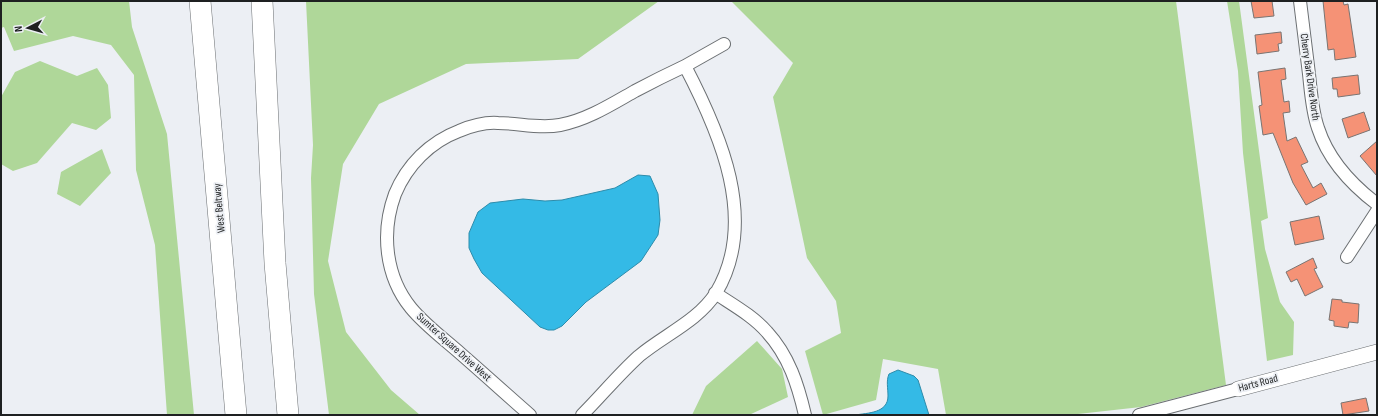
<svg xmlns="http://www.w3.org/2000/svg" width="1378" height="416" font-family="'Sofia Sans Condensed',sans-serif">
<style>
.green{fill:#afd799}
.water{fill:#34bae6;stroke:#2d8cab}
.building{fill:#f59276;stroke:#797472}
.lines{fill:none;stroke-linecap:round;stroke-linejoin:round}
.minor-casing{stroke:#6b6f72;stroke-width:14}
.tertiary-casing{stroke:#6b6f72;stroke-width:16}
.motorway-casing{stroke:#6b6f72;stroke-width:22}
.minor{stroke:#fff;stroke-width:12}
.tertiary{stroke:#fff;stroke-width:15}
.motorway{stroke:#fff;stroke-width:21}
.labels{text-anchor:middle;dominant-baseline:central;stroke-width:3.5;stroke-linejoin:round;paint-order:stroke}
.street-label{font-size:11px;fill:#1e2021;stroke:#eceff4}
</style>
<rect width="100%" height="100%" fill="#eceff4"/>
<path class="green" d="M1,1h128l3,26 35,107 27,281h-27l-12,-170 -19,-75 -2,-95 -23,-30 -38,-9 -59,15 -10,-24 -3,1z
M306,1h353l-81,58 -112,5 -87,40 -36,60 -15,97 18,71 45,58 29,25h-91l-15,-121 -3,-116 2,-33z
M731,1h445l50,384 -85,22 -72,8h-123l-8,-46 -55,-10 -7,41 -53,15 -18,-64 36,-18 -5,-32 -29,-43 -34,-161 20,-34z
M1227,1h12l29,217 -7,3 4,28 15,53 14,20 -1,33 -26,6 -24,-208 -5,-82z
M40,61l37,15 20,-8 11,17 3,33 -15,12 -24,-7 -35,40 -24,8 -12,-7v-67l14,-25z
M102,149l9,24 -31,33 -23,-12 4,-22z
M757,341l25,28 6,28 -39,18h-57l14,-29z"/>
<path class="water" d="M638,175l12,1 8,18 2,26 -2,15 -17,26 -55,41 -24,24 -8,4h-6l-8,-3 -58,-54 -8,-14 -5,-11v-15l9,-21 12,-9 33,-4 22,2 17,-1 53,-12z
M898,370l16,6 4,4 11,35h-74c13,-2 33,-2 33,-19 0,-8 -2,-15 1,-22z"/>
<path class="building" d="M1251,1h21l2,15 -20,2z
M1323,1h20l1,4 4,-1 8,53 -21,3 -1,-11 -6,1z
M1281,32l1,11 -4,1 1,7 -22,3 -2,-19z
M1285,68l1,11 -5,1 3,22 5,-1 1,11 -7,1 4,28 9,-4 12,25 -7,3 12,23 8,-5 6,11 -21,11 -13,-22 -20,-50 -10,2 -4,-29 3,-1 -4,-33z
M1358,75l2,19 -22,3 -1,-8h-4l-1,-11z
M1364,112l6,18 -22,8 -6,-19z
M1377,141v35l-17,-20z
M1319,216l5,23 -29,6 -5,-23z
M1313,258l4,10 -3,1 9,18 -18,9 -8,-17 -6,3 -5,-10z
M1332,299l10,1v2l17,2 -1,19 -9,-1 -1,6 -14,-2v-5l-5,-1z
M1366,398l3,13 -26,4 -2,-12z"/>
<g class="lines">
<g class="minor-casing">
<path id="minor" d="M1300,1c3,24 6,49 9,73 2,18 3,37 9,54 10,31 34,57 59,76
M685,66l39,-22
M1347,257l30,-46
M715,293c18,12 38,23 52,39 22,24 31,53 38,83
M530,415c-23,-20 -46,-41 -69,-61 -17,-15 -36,-29 -50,-46 -26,-32 -30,-76 -16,-114 12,-29 35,-52 64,-63 12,-5 26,-9 39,-8 21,0 41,6 62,2 27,-5 52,-21 75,-34 17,-9 33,-17 50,-25 35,67 74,155 31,227 -18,28 -52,42 -77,63 -20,18 -38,40 -57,59
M1139,415l99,-26"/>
</g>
<g class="tertiary-casing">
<path id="tertiary" d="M1238,389l139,-37"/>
</g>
<g class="motorway-casing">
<path id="motorway" d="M200,1l36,414
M262,1l13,262 13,152"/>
</g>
<use href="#minor" class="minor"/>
<use href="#tertiary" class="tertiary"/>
<use href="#motorway" class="motorway"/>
</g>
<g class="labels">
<g class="street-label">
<text transform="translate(1310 77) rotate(82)">Cherry Bark Drive North</text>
<text transform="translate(219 208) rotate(-95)">West Beltway</text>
<text transform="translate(454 347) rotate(42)">Sumter Square Drive West</text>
<text transform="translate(1258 383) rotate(-15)">Harts Road</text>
</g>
</g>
<rect width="1378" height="416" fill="none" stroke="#1e2021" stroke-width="4"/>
<g transform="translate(28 28) rotate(264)" stroke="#eceff4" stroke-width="3" paint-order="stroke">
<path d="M0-3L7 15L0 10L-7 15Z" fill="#1e2021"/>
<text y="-6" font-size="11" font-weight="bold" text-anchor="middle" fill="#1e2021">N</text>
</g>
</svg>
